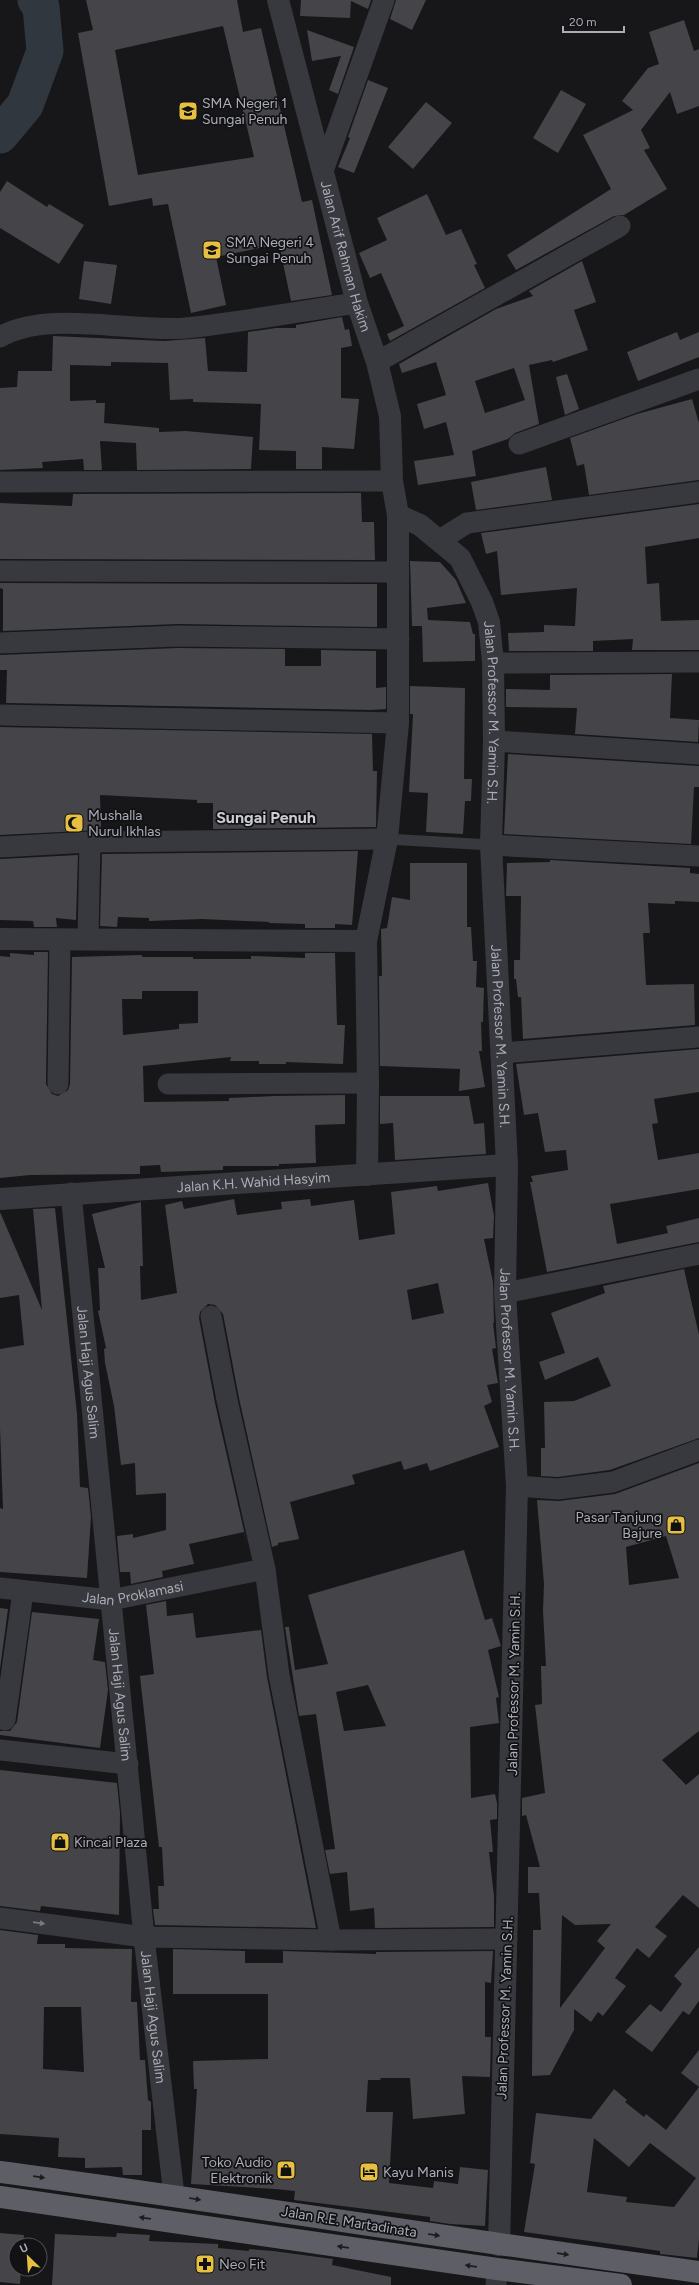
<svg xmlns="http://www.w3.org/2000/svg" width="699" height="2285" font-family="Figtree,sans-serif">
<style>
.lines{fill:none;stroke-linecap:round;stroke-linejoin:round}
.river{stroke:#30373e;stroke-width:37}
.building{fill:#444449;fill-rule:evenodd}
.service{stroke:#38393e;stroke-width:11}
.minor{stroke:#38393e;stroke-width:21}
.tertiary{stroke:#38393e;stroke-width:22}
.trunk{stroke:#5d5e66;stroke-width:22}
.oneway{fill:#777981}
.oneway2{fill:#1d1d20}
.labels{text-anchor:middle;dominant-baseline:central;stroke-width:3.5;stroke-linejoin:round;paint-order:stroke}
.poi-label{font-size:14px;fill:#aaadb8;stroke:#121214;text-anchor:start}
.street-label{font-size:14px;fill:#aaadb8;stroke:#121214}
.quarter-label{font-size:16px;font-weight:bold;fill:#cbccd4;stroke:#121214}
</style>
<rect width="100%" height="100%" fill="#171719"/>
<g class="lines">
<path class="river" d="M0,135l25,-30 20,-54 -4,-44 -5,-7"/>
</g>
<path class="building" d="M86,0h151l6,32 18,-4 41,174 10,-2 20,95 -41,6 -12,-57 -63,13 10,48 -35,8 -23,-109 -15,2 -1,-8 -43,8 -31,-173 15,-3zM223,26l31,131 -116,18 -23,-125z
M301,0h70l-3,9 -17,-8 -1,17 -50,-2z
M396,0h30l-14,30 -22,-11z
M684,20l10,31 5,-2v57l-22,8 -7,-22 -29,38 9,18 -6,2 23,39 -43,26 -10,1 -98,54 -9,-15 104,-66 -28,-54 50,-25 -11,-9 26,-33 11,-4 -10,-32z
M307,30l47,17 -16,47 -9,-4 12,-34 -29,5z
M368,80l20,8 -34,85 -16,-6 12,-29 -2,-1z
M561,90l25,14 -28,49 -25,-15z
M426,102l26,21 -39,46 -25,-22z
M7,181l40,26 2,-3 35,21 -25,39 -59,-36v-36z
M427,194l19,41 15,-6 16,35 -3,1 11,23 -95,53 -3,-7 17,-8 -23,-53 -11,5 -11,-25 28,-13 -10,-22z
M84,261l33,4 -6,39 -32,-5z
M582,261l14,41 -22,8 14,40 -35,12 -1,-2 -23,5 10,59 -24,9 -7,6 -36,12 4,25 -58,9 -4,-24 40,-6 -8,-33 -22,7 -7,-25 29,-9 -10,-33 -34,11 -3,-9 97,-55 37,-13 -4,-5zM514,368l11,32 -40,13 -10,-32z
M342,317l3,13 4,-1 3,17 -11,2v50l18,1 -5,50 -32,-2v22h-26v-18l-37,-1 2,-46 -68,-2v-3l-23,1 -2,-37 -57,-1v4l-41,-1v36l26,-1v3h9l-1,20 55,5v4l27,-1 67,6 -2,32 -114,1 -1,-27 -36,-2 2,29h-18l-1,-11 -41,3 1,6 -43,2v-82l17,-1 1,-16h34l1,-35 111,5 41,-3 3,33 39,1 1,-40 28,-4h20v-3z
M677,332l3,8 19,-8v25l-61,24 -11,-29z
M567,374l12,35 -14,6 -9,-38z
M692,399l7,24v57l-110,15 -5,-31 -7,2 -7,-28 67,-24z
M546,467l6,33 -76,10 -5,-28z
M361,493l1,29h12l1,38 -375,-1v-56l72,3 1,-12z
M699,504v34l-54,9 2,37 12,-1 2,38 38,-1v30h-67l1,-11 -40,2v10h-84l-1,-18 36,-1v-7l31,1 2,-38 -76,7 -4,-44 -11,3 -5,-21z
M410,561l30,1 16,18 10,23 -39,5 1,12 42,2 3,12h2v27l-52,1 -1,-36h-10z
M0,583l377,1v43l-199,-3 -175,7v-42l-3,-1z
M178,648l107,1v17h36v-16l55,1v37l10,-1v22l-15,1 -365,-7 1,-33h-7v-15z
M672,674l-2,44 29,2 -1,22 -123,-8 2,-26 -71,-1v-18l44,1v-15z
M410,686l55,2 -1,91h8l-1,22h-6l-2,33 -37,-2 2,-39 -19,-1 4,-78h-3z
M0,727l372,7 1,37h4l-1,56 -163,2v-26h-16v-3l-97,-5 1,35 -101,5z
M508,754l191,12v21h-5l-3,57 -187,-10z
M358,851l-6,74 -17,-1v4h-30v-4l-36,-1v-1l-67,-3 -53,2v-3l-31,-1 -1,10 -17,-1 2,-72z
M78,855l-2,65 -20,-2 1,9h-23l-1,-6 -33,-1v-61z
M550,860l140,8v5l9,1v28l-24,-1v3l-27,-1 2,30h-7l3,52 48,-1 1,41 -172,14 -2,-42h-3l-2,-18h-2v-19h6l1,-64h-15l1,-33 43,-1z
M410,863h57v64h4l2,34h4l-1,26 8,1 -1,34h-2l1,29h-3l6,36 -26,4 1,-22 -80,-3 -1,-90h3l-1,-47 6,-1 5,-31 18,3z
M34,952h14l-2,132 6,10 6,2 10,-6 2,-6 2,-127 70,-2v2h51v2h58v-3l54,2v-5h30l2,72h8l-2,39 -57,-2v2h-27v-3h-29l1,-4 -88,9 1,36 85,-1v-3l45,-2 71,-1v29l-30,1 1,38 -37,1v2h-56v4l-62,2 -1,-7 -20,1v8l-110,1 -30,3v-222l10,1v-4l24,2zM142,991h56v32l-19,1v5l-56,6 -1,-36h20z
M699,1049v43l-45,7 4,24 -6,1 6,36 41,-7v36l-89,15 7,40 51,-11 -2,-7 33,-8v24l-152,30 -17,-90h3l-2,-6 37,-6 -2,-20 -21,2 -7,-39 -14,2 -8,-51z
M380,1096h89l5,28 10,-1 2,31 -91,6 -2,-37 -13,1z
M488,1183l6,33 -1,22 -9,1 9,43 1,41h-1l3,25 -4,1 6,34 -11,2 5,17 -8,4 15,41 -69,24 -3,-8 -23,7 -3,-9 -49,14 3,9 -65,18 9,37 -21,4v2l-6,2 -33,-149 -16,-84 -8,-9 -7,-1 -8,8 -1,6 16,85 34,150 -5,-21 -55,12 5,20 -32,7 1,6 -32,7 -1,-12h-10l-3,-36 16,-2v4l33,-8v-37l-30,2 -1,-32 -14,2 -7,-59 -9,-43 -1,-14 2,-1 -8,-37 2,-1 -2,-42h7l-13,-54 49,-12 2,64h-3l1,34 36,-7 -12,-88 17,-4 2,8 50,-10 3,16 45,-6 -1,-7 29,-3 1,7 43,-6 5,40 36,-6 -4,-42 46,-6 1,5zM438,1283l6,30 -32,7 -5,-30z
M55,1208l22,206 3,73 8,1 3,29 -4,61 -87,-6v-64l3,1 -3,-81v-79l24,-4 -5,-50 -19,3v-86l42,98 -9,-101z
M684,1269l15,66v103l-89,32 -52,7 -17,-1v-28h4l-1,-46 30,-1 37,-15 -13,-29 -53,23 -6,-18 26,-9 -14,-40 54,-20 -2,-7z
M699,1463v268l-37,29 24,25 13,-11v134l-16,-13 -28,32 12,9 -18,22 -12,-10 -22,30 11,8 -23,30 -5,-4 -7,10 -17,-13v21l-24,45 -18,1 1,-146h8l-2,-37h-11v-26h12l-14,-52 -4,1v-18l23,-5 -10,-88 7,-1 -1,-38h5l-3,-55 1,-27 -7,-84 22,1 56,-7zM666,1536l13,42 -50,7 -3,-38zM562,1915l13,10 36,-1 -14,17 8,7 -45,60z
M464,1550l21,70 7,-2 9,28 -13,4 11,47 -3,1 3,25 -29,4 1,71 24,-4 2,9v16l-7,1 3,32h-4l5,44v31l-119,1 -1,-20 -24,3 -3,-39 -17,2 -5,-24 10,-1 -19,-135 -17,2 -14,-89h4l6,43 33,-6 -20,-69zM368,1685l18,41 -42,5 -8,-39z
M166,1601l1,15 26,-3 3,25 65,-8 6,47 49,251 -161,-3 -2,-16h6l-1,-23h6l-2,-39h-3l-19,-171 14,-2 -8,-69z
M0,1608l8,1 -8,60z
M32,1612l67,7 -6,41 12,2 3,28 -8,58 -100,-13v-4h10l7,-9z
M0,1770l117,13 3,30 -1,102 -78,-9 -1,5 -40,-5z
M0,1930l38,5 -1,9h28v4l67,1 -1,53h6l3,58h5l3,40 3,2v28h-9v45h-19l-1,-8 -37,1v-10l-27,-1 1,-19 -59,-4zM44,2007h37l3,65 -41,-3z
M699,1947v54l-10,14 -6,-4 -31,41 -27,-20 25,-28 11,8 21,-28 -8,-8z
M173,1949l72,2v12h38v-12l93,3v-2l117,-1 -2,32 -6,-1v55h6l-1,40 -28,-1 3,38 -52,5 -3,-41h-29l-1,2h-12l-2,32h27l-4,71 44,5 1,-7 24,3 2,-17 28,3 -3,56 -35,-2 -20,-3v-4l-136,-17 1,-9 -20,-2 -84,-5 6,-95h-3l-1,-28 75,-2v-65h-95z
M699,2050v189l-2,19 -37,-4v-3l-27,-4 -109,-15 11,-68 -5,-1 6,-50 55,6 23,-30 13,11 -2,2 19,15 2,-3 20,16 33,-43 -18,-14zM594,2138l35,29 21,-24 46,35 -22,29 -48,-5 1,-5 -40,-5z
M0,2233l24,2 -1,10h-7v24h5l-1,15 -20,-2z
M117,2233l33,2 -1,6 69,3v4l31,3v-2l24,2 60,8 -1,6 59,12v8h-339l3,-51 61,3z"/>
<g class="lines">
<path class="service" d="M387,839l104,6"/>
<g class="minor">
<path d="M323,171l61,-171"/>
<path d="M0,337c47,-28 132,-4 186,-9 57,-6 114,-17 171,-25"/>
<path d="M377,362l243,-136"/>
<path d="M519,444l180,-65"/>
<path d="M0,482l392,-1"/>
<path d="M440,540l27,-17 232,-31"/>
<path d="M0,571l397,1"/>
<path d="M0,643l178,-7 221,3"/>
<path d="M493,663l206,-1"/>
<path d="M0,715l398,8"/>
<path d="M494,741l205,13"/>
<path d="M491,845l208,11"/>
<path d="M0,847l90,-5 297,-3"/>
<path d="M88,938l2,-96"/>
<path d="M501,1053l198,-16"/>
<path d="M58,1084l2,-145"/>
<path d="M168,1084l200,-1"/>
<path id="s1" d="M71,1193l73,744 30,258"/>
<path d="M505,1293l194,-39"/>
<path d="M211,1316l16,84 38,169 14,106 52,265"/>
<path d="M517,1486l41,3 55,-7 86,-32"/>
<path id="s2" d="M0,1588l111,12 154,-31"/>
<path d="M5,1720l18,-128"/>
<path d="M0,1750l128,14"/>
<path d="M0,1918l144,19 187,3 176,-1"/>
<path d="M496,2285l1,-16"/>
</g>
<g class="tertiary">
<path id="s3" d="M278,0l79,303 20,59 13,54 2,65 6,34v208l-11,116 -21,102 2,142 -1,92"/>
<path id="s4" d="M398,515l22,10 40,33 22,44 7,20 4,41 1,78 -3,104 16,320 -2,128 12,193 -18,759"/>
<path d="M0,939l366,2"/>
<path id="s5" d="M0,1199l507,-34"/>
</g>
<path class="trunk" d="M0,2172c233,31 466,69 699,100
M0,2197l497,72 124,16"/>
</g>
<defs><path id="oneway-solid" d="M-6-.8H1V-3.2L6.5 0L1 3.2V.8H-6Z"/></defs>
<use class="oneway" href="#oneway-solid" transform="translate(39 1923) rotate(8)"/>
<g class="oneway2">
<use href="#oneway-solid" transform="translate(39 2177) rotate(8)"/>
<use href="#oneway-solid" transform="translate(195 2199) rotate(9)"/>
<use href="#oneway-solid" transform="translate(145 2218) rotate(-172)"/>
<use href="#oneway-solid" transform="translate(434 2235) rotate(9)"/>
<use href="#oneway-solid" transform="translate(343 2247) rotate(-172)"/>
<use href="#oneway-solid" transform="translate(563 2254) rotate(8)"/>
<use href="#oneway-solid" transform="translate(471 2266) rotate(-172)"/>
</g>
<defs>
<g id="school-square" transform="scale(1)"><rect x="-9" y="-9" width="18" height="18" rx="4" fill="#e7bf41" stroke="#121214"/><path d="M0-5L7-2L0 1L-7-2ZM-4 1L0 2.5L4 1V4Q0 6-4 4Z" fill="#111"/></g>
<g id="mosque-square" transform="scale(1)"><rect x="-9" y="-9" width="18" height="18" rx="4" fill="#e7bf41" stroke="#121214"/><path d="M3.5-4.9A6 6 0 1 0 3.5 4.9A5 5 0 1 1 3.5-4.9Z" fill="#111"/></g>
<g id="shop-square" transform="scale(1)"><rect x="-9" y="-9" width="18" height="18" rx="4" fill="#e7bf41" stroke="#121214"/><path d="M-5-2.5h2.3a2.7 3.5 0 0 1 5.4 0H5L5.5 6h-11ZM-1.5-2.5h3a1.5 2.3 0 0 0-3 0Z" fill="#111"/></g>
<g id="hotel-square" transform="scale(1)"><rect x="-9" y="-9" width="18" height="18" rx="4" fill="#e7bf41" stroke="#121214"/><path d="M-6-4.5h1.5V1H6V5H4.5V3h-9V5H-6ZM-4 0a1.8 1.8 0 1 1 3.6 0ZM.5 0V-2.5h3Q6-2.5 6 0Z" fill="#111"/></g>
<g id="pharmacy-square" transform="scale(1)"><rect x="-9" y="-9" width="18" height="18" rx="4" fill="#e7bf41" stroke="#121214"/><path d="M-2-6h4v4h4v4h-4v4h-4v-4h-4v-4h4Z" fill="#111"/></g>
</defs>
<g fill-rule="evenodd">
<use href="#school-square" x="188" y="111"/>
<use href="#school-square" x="212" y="250"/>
<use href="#mosque-square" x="74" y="823"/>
<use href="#shop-square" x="676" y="1525"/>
<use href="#shop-square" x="60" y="1842"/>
<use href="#shop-square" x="286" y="2170"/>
<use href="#hotel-square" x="369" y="2172"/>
<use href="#pharmacy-square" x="205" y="2264"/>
</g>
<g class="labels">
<g class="poi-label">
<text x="202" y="103">SMA Negeri 1<tspan x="202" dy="16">Sungai Penuh</tspan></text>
<text x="226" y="242">SMA Negeri 4<tspan x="226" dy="16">Sungai Penuh</tspan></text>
<text x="88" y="815">Mushalla<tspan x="88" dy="16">Nurul Ikhlas</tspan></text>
<text x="662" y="1517" text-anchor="end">Pasar Tanjung<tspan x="662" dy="16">Bajure</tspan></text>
<text x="74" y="1842">Kincai Plaza</text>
<text x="272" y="2162" text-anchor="end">Toko Audio<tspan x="272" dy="16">Elektronik</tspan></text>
<text x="383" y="2172">Kayu Manis</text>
<text x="219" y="2264">Neo Fit</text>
</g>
<g class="street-label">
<text stroke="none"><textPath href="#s3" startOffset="265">Jalan Arif Rahman Hakim</textPath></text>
<text stroke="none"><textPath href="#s4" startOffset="237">Jalan Professor M. Yamin S.H.</textPath></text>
<text stroke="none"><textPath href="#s4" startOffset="561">Jalan Professor M. Yamin S.H.</textPath></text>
<text stroke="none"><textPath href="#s5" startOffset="254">Jalan K.H. Wahid Hasyim</textPath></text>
<text stroke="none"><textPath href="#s4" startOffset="885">Jalan Professor M. Yamin S.H.</textPath></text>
<text stroke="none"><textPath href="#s1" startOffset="180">Jalan Haji Agus Salim</textPath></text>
<text stroke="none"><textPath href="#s2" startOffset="134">Jalan Proklamasi</textPath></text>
<text transform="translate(514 1684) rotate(-89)">Jalan Professor M. Yamin S.H.</text>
<text stroke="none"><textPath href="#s1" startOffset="504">Jalan Haji Agus Salim</textPath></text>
<text transform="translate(505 2008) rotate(-88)">Jalan Professor M. Yamin S.H.</text>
<text stroke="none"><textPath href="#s1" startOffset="828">Jalan Haji Agus Salim</textPath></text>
<text transform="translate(349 2222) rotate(9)">Jalan R.E. Martadinata</text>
</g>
<g class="quarter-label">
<text x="266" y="817">Sungai Penuh</text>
</g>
</g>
<g transform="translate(28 2257) rotate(335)"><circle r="19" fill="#121214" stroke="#4f5056"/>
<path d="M0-3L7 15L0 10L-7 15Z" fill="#e7bf41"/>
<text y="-6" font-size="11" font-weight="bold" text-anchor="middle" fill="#aaadb8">U</text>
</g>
<path d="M563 26v6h61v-6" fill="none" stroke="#aaadb8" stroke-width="2"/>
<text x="569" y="26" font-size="12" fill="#aaadb8" stroke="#121214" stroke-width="3" paint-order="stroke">20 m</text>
</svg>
